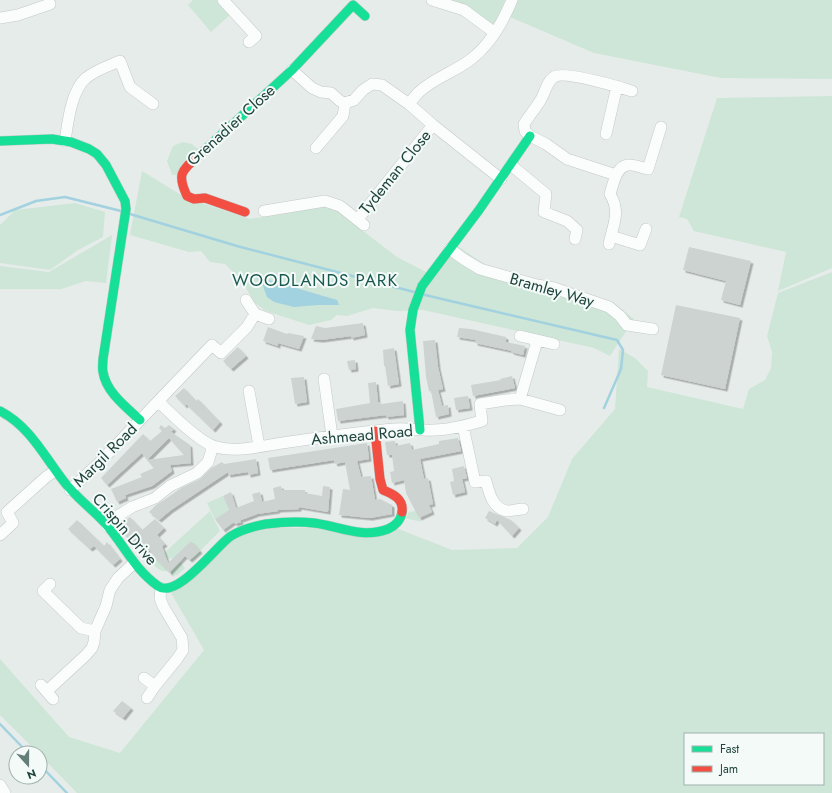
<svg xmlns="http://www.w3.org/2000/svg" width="832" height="793" font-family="Jost,sans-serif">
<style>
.green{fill:#cee6d7;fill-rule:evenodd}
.water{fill:#a2d1df}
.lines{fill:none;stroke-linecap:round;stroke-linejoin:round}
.stream{stroke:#a2d1df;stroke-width:2.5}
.building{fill:#ccd3d1;filter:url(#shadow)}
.street-casing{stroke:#c3c9c7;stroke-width:12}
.fast-casing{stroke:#c1cac7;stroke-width:10}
.jam-casing{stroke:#c1cac7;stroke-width:10}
.street{stroke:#fbfcfc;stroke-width:11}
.fast{stroke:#16e098;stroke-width:9}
.jam{stroke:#f24e42;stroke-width:9}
.labels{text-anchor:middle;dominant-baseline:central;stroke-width:4;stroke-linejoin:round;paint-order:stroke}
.street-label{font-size:16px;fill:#20433d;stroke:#f4faf8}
.neighbourhood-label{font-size:17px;letter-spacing:1px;fill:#19584e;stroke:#f4faf8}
</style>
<defs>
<filter id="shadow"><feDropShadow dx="2.5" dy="2.5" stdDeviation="0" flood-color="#0004"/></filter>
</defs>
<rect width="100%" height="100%" fill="#e6ecea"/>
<path class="green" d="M193,0h26l12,14 -20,18 -23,-27z
M446,0h59l-12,27z
M517,0h315v79l-111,-1 -127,-25 -84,-36z
M832,96v172l-54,23 8,-39 -92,-21 -7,-12 -8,-2 38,-119z
M183,142l9,2 6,5 -21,26h-5l-5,-14 6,-15z
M142,171l44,27 64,21 38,-6 30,-7 20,2 16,16 43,33 29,15 24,-31 36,24 128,38 20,16 -24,37 -16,-8 -171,-38 -26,1 -24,-3 -26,8 -10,-1 -6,5 -22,5 -43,-14 -11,-8 -14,-23 -16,-16 -15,-2 -9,-11 -12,1 -59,-17z
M75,203l30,9 -2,25 -25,13 -28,20 -50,-7v-38l15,-15z
M112,235l-6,48 -20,-2 -25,8h-61v-23l49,6z
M832,272v521h-755l-37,-38v-2h-2l-38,-38v-56l69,78 51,16 84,-103 -33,-57 61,-56 32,-9h132l56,22 65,-2 31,-31 24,-58 43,-50 4,-60 16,9 13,13 -1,16 96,22 6,-20 16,-9 6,-12 1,-16 -5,-16 11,-43zM685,734h138v50h-138z
M223,496l6,14 -14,9 -8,-16z
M210,511l10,20 -20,20 1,1 -10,10 -1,-2 9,-9 -8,-10 -17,17 -7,1 -4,-5z
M416,511l5,11 -15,-4 3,-6z
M154,557l14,14c-8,2 -13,-5 -18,-10z
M180,562l5,6 -8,7 -4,1 -3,-4z"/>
<path class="water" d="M255,276l82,24 2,5h-21l-24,2 -20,-5 -7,-5 -4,-11z"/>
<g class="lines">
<path class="stream" d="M130,214l107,32 177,46
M0,215l36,-14 29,-4 56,14
M425,295l192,45 6,10 -2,19 -17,39
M0,724l28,29
M40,765l27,28"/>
</g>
<path class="building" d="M689,247l62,14 -11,44 -19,-5 5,-19 -43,-11z
M676,305l64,13 -15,71 -64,-14z
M363,323l2,12 -14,3v-2l-30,4 -10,-1 5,-13 9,2z
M268,327l19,7 1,-1 16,3 -5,13 -21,-6v3l-15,-5z
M459,328l12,1 35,8v5l19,4 -2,9 -12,-3 1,-1 -37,-8 1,-3 -19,-3z
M435,340l3,27 5,22 -5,1 4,16 6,-1 1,9 -13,3 -5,-26h-2l-3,-14 -3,-36z
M238,347l8,9 -15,13 -8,-8z
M394,348l5,36 -11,2 -3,-20h-1l-1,-16z
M355,360l1,9 -7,1 -2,-9z
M512,376l3,12 -42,8 -2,-11 30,-5 -1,-1z
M304,377l3,25 -12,2 -4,-26z
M376,382l2,20h3v2l22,-3 1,14 -18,2v-2l-48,6 -2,-12 34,-6 -2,-20z
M184,388l12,13 2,-2 22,23 -7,8 -27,-26 -1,2 -10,-10z
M468,396l2,12 -14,2 -2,-12z
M161,425l4,3 4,-3 5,4 -3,3 19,13 1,18 -21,2 2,6 -20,15 -27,9 1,3 -9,4 -6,-13 31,-12 -2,-3 14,-6 -7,-8 37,-5 -15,-17 -22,22 -5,-7 -35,32 -6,-7 42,-44 7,7 12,-10 -3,-3z
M458,438l3,13 -41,8 4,20 4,-1 5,26 -4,1 3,7 -13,6 -13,-25 -2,-13 -12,3 -2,-11 4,-1 -2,-16h-5l-2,-13 10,-1 1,5 14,-3 2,7 27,-6v-3z
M367,443l2,16 -12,2 4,16 10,-1 4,24 5,-1 12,6v9l-22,4 -31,-3 4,-26 7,1 -5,-28 -10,2 -1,-4 -64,10 -2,-12z
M256,459l2,14 -10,2v-3l-20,3v-3l-57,38 -12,10 -10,-8 7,-7 11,-7 14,-10 19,-9 11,-11 11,-6 2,2z
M464,466l3,12 -5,1 3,13 -12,3 -3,-13 4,-1 -2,-12z
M281,486l1,4h23v3l17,3 1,-10 7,1 -2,25 -29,-5v2l-22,1 1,1 -21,3 -16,6 -1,-2 1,4 -6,2 -1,-2 -11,8 -8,-11 14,-9 -6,-14 8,-4 5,16 18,-7 -2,-7 8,-2 2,10 13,-3 -2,-11z
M489,511l22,9 8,8 -7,8 -15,-16 -2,4 -10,-6z
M130,517l12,13 13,-11 9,9 -7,7 8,9 -3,2 6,17 23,-22 9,10 -10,9 -5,-4 -15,16 1,2 -17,-17 -4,-7 -5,5 -22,-22 -5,-7z
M77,520l27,26 3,-4 13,17 -7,6 -19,-19 -4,3 -22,-20z
M122,701l9,7 -8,10 -10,-7z"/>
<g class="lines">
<g class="street-casing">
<path id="street" d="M223,0l33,36 -7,6
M432,0l32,10 31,23
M0,18l18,-3 32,-11
M292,70l20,18 9,4 10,1 9,8 5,2 9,-3 9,-10 9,-6 10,1 27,19 24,21 68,54
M409,104c3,-4 6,-8 10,-12 15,-14 35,-20 51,-32 20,-15 33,-38 42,-60
M606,134l11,-48
M65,141c3,-19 6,-50 21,-63 10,-8 22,-12 34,-17l10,26 23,17
M316,148l27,-32 2,-13
M511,165l35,29 -2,18 23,9 10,9 -2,9
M616,175l-49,-16 -21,-15 -16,-8 -5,-5 -1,-7c5,-8 11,-15 16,-23 5,-7 6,-19 14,-24 10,-7 65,10 78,14
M264,211l61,-10 15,5 24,19
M358,219l75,-94
M611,236l29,9 6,-16
M609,244c4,-19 12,-32 1,-50 3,-9 6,-28 18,-29 6,-1 14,3 20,4l13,-42
M450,249l12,9 18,11 57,16 17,3 55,19 11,9 7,9 26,4
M246,300l9,14 14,5
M520,336l34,8
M324,379l8,57
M249,391l10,55
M520,399l17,-58
M159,402c12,12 39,38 54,44 24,8 52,-1 76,-4 35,-5 70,-10 106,-13 13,-1 26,2 39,1 16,0 33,-5 48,-9l-2,-17 25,-4 15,-1 40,11
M463,426l12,56 11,-1c3,12 7,28 21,30 5,0 12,-2 16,-2
M70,490l29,-27 113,-118 9,8 26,-26 8,-13
M107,526l9,-9 16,-10 23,-9 15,-12 27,-13 11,-11 5,-16
M0,535l13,-12 -6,-11 39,-35 9,-6
M50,584l-7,7 38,37 14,3
M144,678l11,8
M41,685l12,14
M47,691l39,-36 6,-7 2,-6 1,-11 11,-25 4,-16 8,-12 15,-14
M147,698l8,-12 22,-27 6,-9 -1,-12 -19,-32 -3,-8 1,-10
M0,785l5,8"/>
</g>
<g class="fast-casing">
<path id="fast" d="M0,141l52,-2 19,3 18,7 8,5 9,11 19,36 1,8 -23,150c0,4 -1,9 0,13 3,20 23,35 37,48
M197,157l95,-87 61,-65 12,11
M0,411c29,15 43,43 62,68 12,17 28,28 42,43 20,22 29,46 54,64 19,14 59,-41 73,-50 10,-6 24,-10 35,-12 15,-2 32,-3 48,-1 25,3 48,16 74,6 7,-3 13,-9 14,-17
M420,430l-10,-100 3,-20 9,-24 57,-76 51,-74"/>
</g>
<g class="jam-casing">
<path id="jam" d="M197,157c-16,14 -20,18 -10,39l7,3 11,-1 40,14
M375,431l5,48 3,11c10,4 21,9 19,22"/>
</g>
<use href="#street" class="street"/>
<use href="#fast" class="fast"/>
<use href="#jam" class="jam"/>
</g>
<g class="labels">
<g class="street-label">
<text transform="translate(231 125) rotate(-42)">Grenadier Close</text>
<text transform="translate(395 172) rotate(-51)">Tydeman Close</text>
<text transform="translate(552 290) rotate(16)">Bramley Way</text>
<text transform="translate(362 435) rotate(-5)">Ashmead Road</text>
<text transform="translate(105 455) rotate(-45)">Margil Road</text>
<text transform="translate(125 529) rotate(49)">Crispin Drive</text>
</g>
<g class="neighbourhood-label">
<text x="315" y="280">WOODLANDS PARK</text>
</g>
</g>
<rect x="684" y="733" width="140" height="52" fill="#f4faf8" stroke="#9fb1ad"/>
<rect x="692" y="746" width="20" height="6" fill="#16e098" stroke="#9fb1ad"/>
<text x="720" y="753" font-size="12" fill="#20433d">Fast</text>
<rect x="692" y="766" width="20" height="6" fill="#f24e42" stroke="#9fb1ad"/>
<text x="720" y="773" font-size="12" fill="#20433d">Jam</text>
<g transform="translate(28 765) rotate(159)"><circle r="19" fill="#f4faf8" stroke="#9fb1ad"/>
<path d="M0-3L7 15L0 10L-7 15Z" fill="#657e7a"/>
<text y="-6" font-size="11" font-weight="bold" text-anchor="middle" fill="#20433d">N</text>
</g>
</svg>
